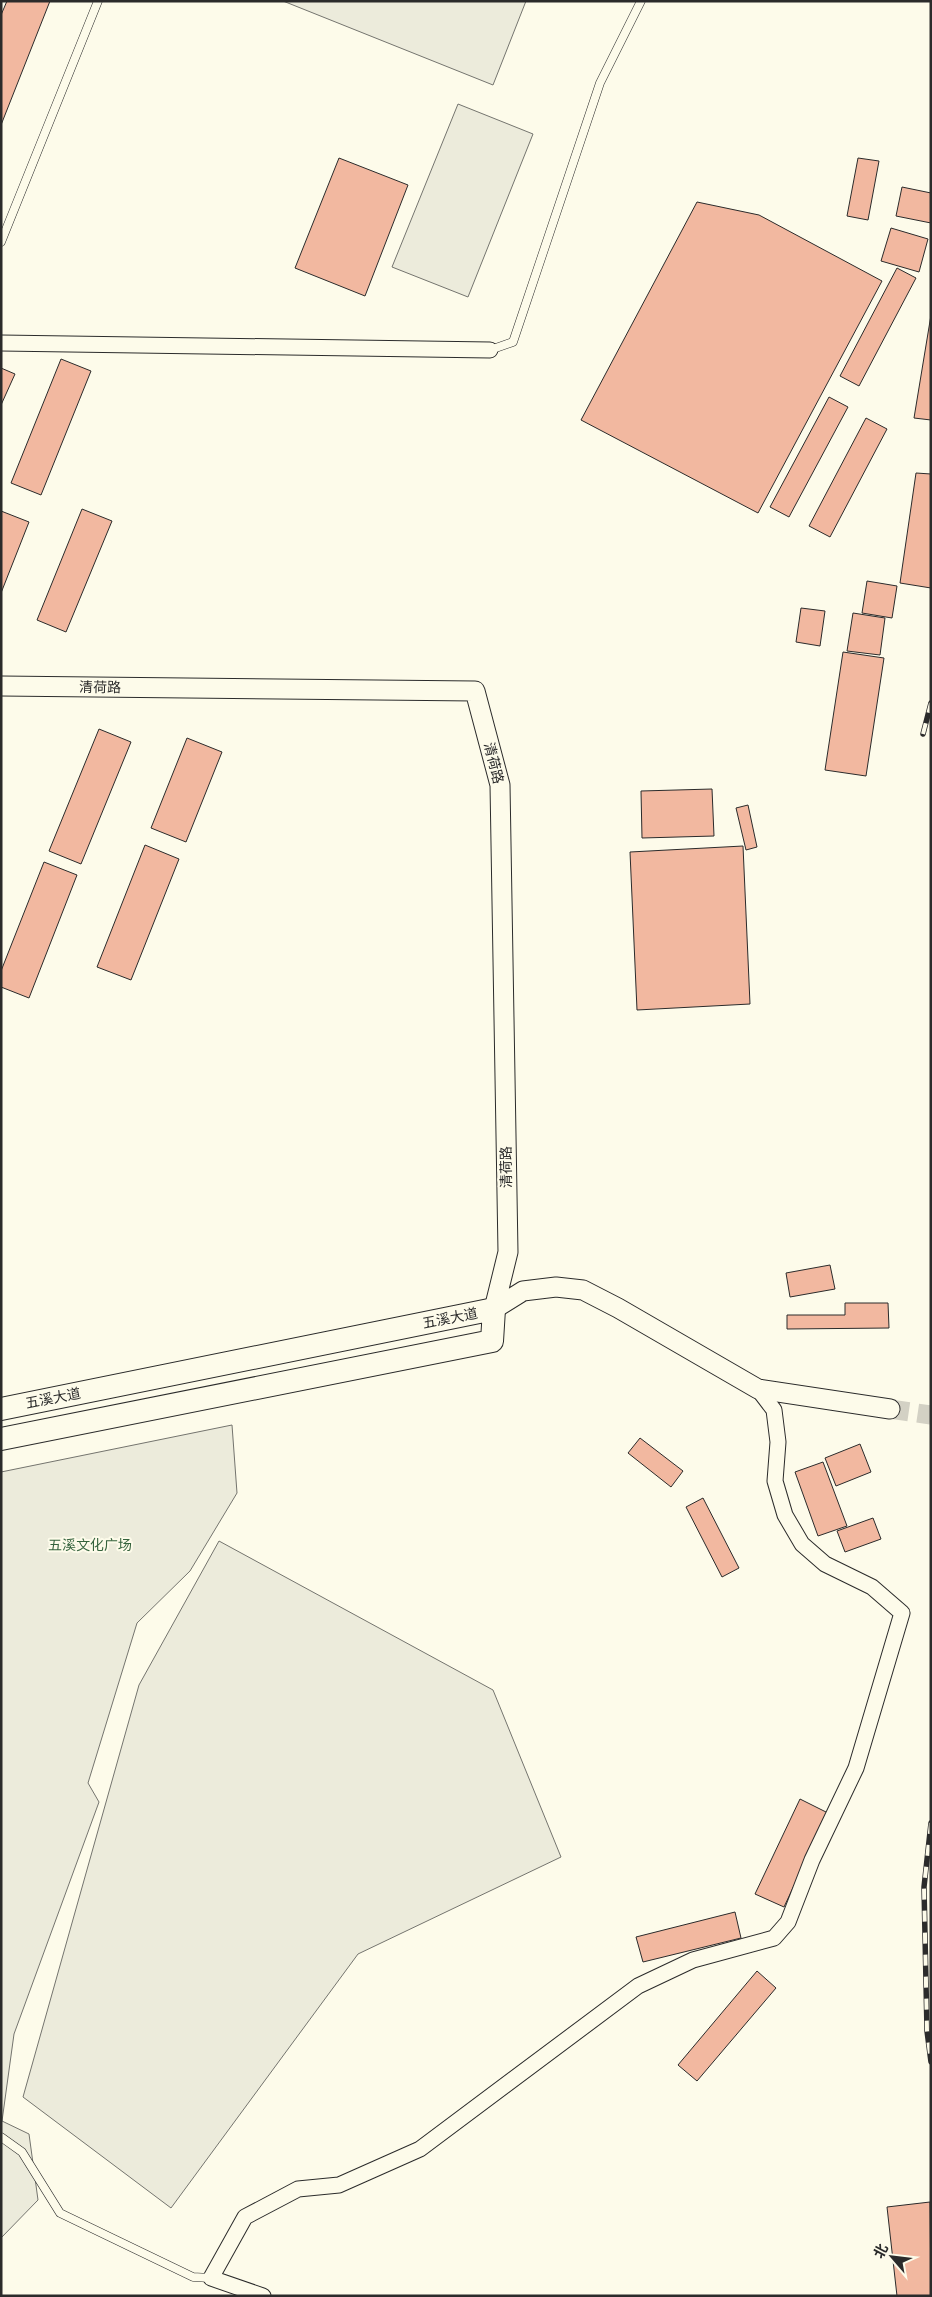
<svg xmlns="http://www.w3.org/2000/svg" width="932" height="2297" font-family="Helvetica,'Noto Sans SC',sans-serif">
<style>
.green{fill:#ecebdb;stroke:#74746e}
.building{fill:#f2b8a0;stroke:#2b2b2b}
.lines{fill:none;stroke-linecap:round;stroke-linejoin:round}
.tertiary-tunnel{stroke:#d3d1c4;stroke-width:19;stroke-dasharray:19 9;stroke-linecap:butt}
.service-casing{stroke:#2b2b2b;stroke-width:9}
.minor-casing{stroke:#2b2b2b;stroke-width:17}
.tertiary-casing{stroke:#2b2b2b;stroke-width:21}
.secondary-casing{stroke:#2b2b2b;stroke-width:24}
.service{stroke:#fdfbea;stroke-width:8}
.minor{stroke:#fdfbea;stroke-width:15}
.tertiary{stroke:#fdfbea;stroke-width:19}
.secondary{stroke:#fdfbea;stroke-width:22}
.rail-casing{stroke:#2b2b2b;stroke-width:5.5}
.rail{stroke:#fdfbea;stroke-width:4;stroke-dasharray:11;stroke-linecap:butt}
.labels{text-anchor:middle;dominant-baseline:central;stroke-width:4;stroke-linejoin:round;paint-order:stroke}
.street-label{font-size:14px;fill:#2b2b2b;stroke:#fdfbea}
.park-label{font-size:14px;fill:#34623c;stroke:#fdfbea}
</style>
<rect width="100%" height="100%" fill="#fdfbea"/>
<path class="green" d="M283,1h243l-33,84z
M458,104l75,30 -65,163 -76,-30z
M232,1425l5,68 -47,78 -53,52 -49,160 11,19 -85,232 -12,87 27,13 9,66 -37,38v-766z
M219,1541l274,149 68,167 -203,97 -187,254 -148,-111 116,-412z"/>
<path class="building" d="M7,1h43l-49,124v-110z
M339,158l69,27 -43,111 -70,-28z
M858,158l21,3 -11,59 -21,-4z
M902,187l29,6v30l-35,-7z
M697,202l62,13 123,66 -124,232 -177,-93z
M891,228l37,11 -9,33 -38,-11z
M897,268l19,10 -57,108 -19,-10z
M931,315v105l-17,-2z
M61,359l30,12 -50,124 -30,-12z
M1,368l14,6 -14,31z
M829,397l19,10 -59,110 -19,-10z
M866,418l21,11 -57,108 -21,-11z
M916,473l15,1v114l-31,-5z
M82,509l30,12 -46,111 -29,-12z
M1,511l28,11 -28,71z
M867,581l30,5 -5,32 -30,-5z
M801,608l24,3 -5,35 -24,-4z
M853,613l32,5 -5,37 -33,-4z
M843,652l41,6 -18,118 -41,-6z
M99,729l32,13 -50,122 -32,-13z
M187,738l35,14 -36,90 -35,-14z
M712,789l2,47 -72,2 -1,-47z
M748,805l9,42 -11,3 -10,-42z
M145,845l34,14 -48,121 -34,-13z
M743,846l7,158 -113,6 -7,-158z
M44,862l33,13 -48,123 -28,-11v-16z
M830,1265l5,24 -45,8 -4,-24z
M845,1303h43l1,25 -102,1v-14h58z
M640,1438l43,33 -12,16 -43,-34z
M860,1444l11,28 -35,14 -11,-28z
M823,1462l24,64 -29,10 -23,-64z
M703,1498l36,70 -17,9 -36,-70z
M873,1518l8,21 -36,13 -8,-21z
M800,1799l28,14 -44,94 -29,-13z
M735,1912l6,26 -98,24 -7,-25z
M757,1971l19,17 -79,93 -19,-16z
M930,2202l1,94h-34l-10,-89z"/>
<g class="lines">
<path class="tertiary-tunnel" d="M890,1409l41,6"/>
<g class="service-casing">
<path id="service" d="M1,242l97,-241
M490,350l23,-8 87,-259 41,-82
M1,2137l21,15 38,61 133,64 18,1"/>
</g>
<g class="minor-casing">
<path id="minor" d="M1,343l489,7
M263,2296l-52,-18 34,-61 53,-28 41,-4 81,-36 218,-163 55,-26 81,-22 14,-16 24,-62 44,-92 46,-155 -30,-26 -47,-23 -23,-20 -17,-29 -10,-34 3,-39 -4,-32 -16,-21"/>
</g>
<g class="tertiary-casing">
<path id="tertiary" d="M1,686l474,5 25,94 8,467 -14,57
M494,1309l29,-18 33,-4 27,3 35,18 140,81 132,20"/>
</g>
<g class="secondary-casing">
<path id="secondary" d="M1,1409l493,-100 -2,32 -491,98"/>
</g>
<use href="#service" class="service"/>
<use href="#minor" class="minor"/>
<use href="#tertiary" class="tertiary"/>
<use href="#secondary" class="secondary"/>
<g class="rail-casing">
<path id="rail" d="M923,734l8,-31
M931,1823l-7,64 3,144 4,31"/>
</g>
<use href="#rail" class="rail"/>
</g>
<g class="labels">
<g class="street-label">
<text transform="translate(100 687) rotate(1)">清荷路</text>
<text transform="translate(494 763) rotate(76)">清荷路</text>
<text transform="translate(506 1167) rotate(-91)">清荷路</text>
<text transform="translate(450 1318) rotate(-11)">五溪大道</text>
<text transform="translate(53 1398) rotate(-11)">五溪大道</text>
</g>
<g class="park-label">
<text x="90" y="1545">五溪文化广场</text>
</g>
</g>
<rect width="932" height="2297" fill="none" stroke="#2b2b2b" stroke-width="5"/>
<g transform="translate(892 2257) rotate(298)" stroke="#fdfbea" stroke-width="4" paint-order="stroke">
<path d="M0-4L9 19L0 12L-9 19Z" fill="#2b2b2b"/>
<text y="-8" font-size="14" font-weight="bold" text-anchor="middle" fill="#2b2b2b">北</text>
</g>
</svg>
